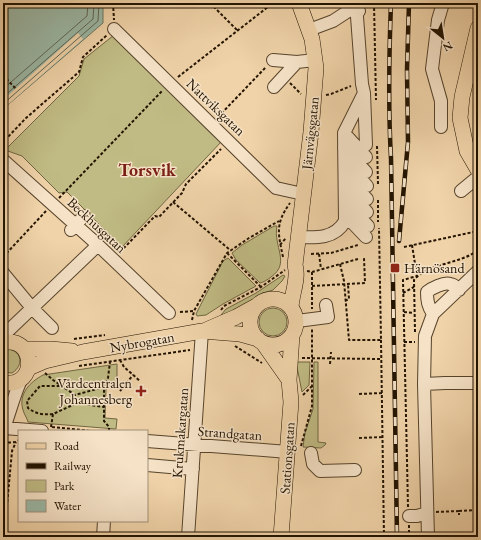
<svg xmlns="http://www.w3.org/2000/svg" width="481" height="540" font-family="'EB Garamond',serif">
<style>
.green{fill:#c0bb84;stroke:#716742}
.water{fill:#9bb8a6;stroke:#6b7664}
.pier{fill:#f0d3a9}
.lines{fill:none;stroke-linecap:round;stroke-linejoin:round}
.shore{stroke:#5e6654;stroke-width:1}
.minor-casing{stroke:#56432b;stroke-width:14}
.major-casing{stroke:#221301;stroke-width:16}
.path{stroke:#221301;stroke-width:2;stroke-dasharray:3 2;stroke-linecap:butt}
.minor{stroke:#f5e2c7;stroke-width:12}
.major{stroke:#f0d3a9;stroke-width:15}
.rail-casing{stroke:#221301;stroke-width:4.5}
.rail{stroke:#f5e2c7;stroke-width:3;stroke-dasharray:9;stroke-linecap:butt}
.poi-dot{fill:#8f2418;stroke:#f5e2c7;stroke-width:1.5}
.labels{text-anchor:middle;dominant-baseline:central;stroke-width:3;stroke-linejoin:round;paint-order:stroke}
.street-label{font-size:14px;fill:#221301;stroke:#f5e2c7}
.poi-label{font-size:14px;fill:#221301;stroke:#f5e2c7;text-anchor:start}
.district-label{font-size:18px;font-weight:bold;fill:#7a1f14;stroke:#f5e2c7}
</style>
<rect width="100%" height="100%" fill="#f0d3a9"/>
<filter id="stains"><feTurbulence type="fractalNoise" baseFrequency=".005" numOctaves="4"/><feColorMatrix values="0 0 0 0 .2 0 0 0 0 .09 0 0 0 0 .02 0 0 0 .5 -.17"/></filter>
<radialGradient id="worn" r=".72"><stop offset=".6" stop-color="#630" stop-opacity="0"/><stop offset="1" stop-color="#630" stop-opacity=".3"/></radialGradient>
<path class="green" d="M114,35l108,106 -100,106 -55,-55 -8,1 -37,-37 -17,-6 74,-74 5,-17z
M274,226h3c-4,21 14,37 -6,51 -4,3 -7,5 -11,6l-24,-23 -4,-7 10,-8z
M228,258l28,28 -33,18 -17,11 -9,1 -1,-2 1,-2 26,-51z
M283,275l2,1 -3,5 -9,9 -10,3 -30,19 -12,3 5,-6 30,-16z
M259 322a14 14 0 1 1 28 0a14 14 0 1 1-28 0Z
M6,349c15,0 19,16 6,24l-9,-1v-21z
M296,362h14l-1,23 -7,7z
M314,362h4v80l8,1 -1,2 -4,3 -18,-1 2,-14 8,-24z
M117,364v23l-11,2 -1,29 12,1 -1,10 -88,-7c-1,-4 -4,-8 -5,-12 -5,-16 7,-28 20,-35z"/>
<path class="water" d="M3,3h100v20l-100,86z"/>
<path class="pier" d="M78,33l5,6 -80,70v-9z"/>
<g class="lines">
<path class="shore" d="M3,89l84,-73 1,-13
M3,97l90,-78 1,-16
M3,104l95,-83 1,-18"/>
<g class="minor-casing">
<path id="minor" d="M114,29l162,159 27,6
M309,30l24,-9 23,-15 3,5
M273,60l24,2
M274,87l23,-25 18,-2
M364,93l2,52
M441,127v-26l-9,-32 6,-49 5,-17
M344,133l22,24
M344,148l22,24
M3,160l95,85 71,68
M345,161l22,25
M345,175l22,24
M345,188l22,24
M461,191l17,-14
M345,201l23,25
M345,215l21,22
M71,230l13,-14
M298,237c18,1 37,2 47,-16l-1,-88 20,-40 -2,-9 -6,-81
M3,273l29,35 20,20
M433,314c-5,-8 -6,-13 -6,-22 5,-4 17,-10 23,-8 4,0 6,3 9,6
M297,321l31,-4 -2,-12
M3,339l5,-8 90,-86
M424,384l21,-1h33
M4,428c6,-16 10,-33 17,-48
M4,428l38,3
M147,441l141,11
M311,453l2,11 7,7 35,-1
M147,465l46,4
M409,516h8l10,-3
M103,537l1,-16
M188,537l14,-206
M428,537l-4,-153 1,-48 8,-22 45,-43"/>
</g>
<g class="major-casing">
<path id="major" d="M478,28l-16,69 -2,21 7,33 11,19
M250 322a23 23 0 1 1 46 0a23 23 0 1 1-46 0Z
M291,307c1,-14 8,-29 4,-42l16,-133 5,-64 -4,-29 -13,-36
M206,330l30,-13 20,-11
M3,343c31,-9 37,45 0,40
M263,343l26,37
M24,349h27l21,2
M29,368l16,-7 38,-9 119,-21 38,3 18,5
M281,537l10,-135 -2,-22 3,-45"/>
</g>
<path class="path" d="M113,3l1,17
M210,3l27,27
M374,3l2,97
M474,17l3,-14
M3,75l13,14
M178,77l95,-74
M290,83l11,11
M326,95l5,-1 20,-8
M218,117l48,-50
M233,132l3,-3v-4
M3,145l4,-7 19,-20 53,-46 4,-15 24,-22
M377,146l1,38
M474,194l4,8
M59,198l104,-108
M378,200v22
M173,202l57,48
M280,245l6,-7
M404,247l74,-16
M120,252l35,-36 4,1 23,-24 4,-9 35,-35
M227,253l34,34
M311,254l20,-1 27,-8
M319,254l2,15
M3,257l43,-46
M283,257c-5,-24 -8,-33 7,-54
M340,264l4,17 5,59h32l-2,-112
M307,271l5,1 46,-13
M312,272v37
M312,286l53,-3 -1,-25
M403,293l11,-6
M345,301l4,-2 -1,-15
M221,310l3,-4 37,-19 24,-17
M180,312l14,-1
M404,312l10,1
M192,320l2,-9 33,-58 22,-15 30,-17
M415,332l-1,-52c14,-17 47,-16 64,-30
M74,339l31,-4
M381,340l3,197
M404,342h11
M235,346l27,17
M302,358l79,1
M120,360l4,7 16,14
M330,364l1,-12
M79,366l111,-16
M45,373l8,7 22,15 29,-8
M120,391l13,-16
M359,394l23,-1
M303,395l9,-9
M53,414c-10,1 -17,0 -25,-6l-1,-7 13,-15h23
M51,427l2,-13 24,-11 27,4
M52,427l39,4
M109,431v-4l-5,-6v-34l4,-9 2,-16
M359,438l24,-1
M3,443l13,-1 3,-2
M301,446l11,-40v-78
M408,507l-5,-227 14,-4 -5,-31
M459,511l19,-1
M436,512l23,-1v4
M409,525v12
M4,537l8,-86 4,-9"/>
<use href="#minor" class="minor"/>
<use href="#major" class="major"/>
<g class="rail-casing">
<path id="rail" d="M391,3c-2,52 -3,103 0,155l6,379
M399,241l9,-99 -1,-72 2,-67"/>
</g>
<use href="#rail" class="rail"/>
</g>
<g class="poi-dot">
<rect x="390" y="263" width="10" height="10" rx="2"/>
<path d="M139 385h4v4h4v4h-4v4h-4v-4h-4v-4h4z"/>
</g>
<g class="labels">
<g class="street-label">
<text transform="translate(216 107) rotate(44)">Nattviksgatan</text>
<text transform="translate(310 133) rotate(-84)">Järnvägsgatan</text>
<text transform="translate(97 225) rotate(43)">Beckhusgatan</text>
<text transform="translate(142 342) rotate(-10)">Nybrogatan</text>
<text transform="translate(180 433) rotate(-86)">Krukmakargatan</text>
<text transform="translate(230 433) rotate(4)">Strandgatan</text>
<text transform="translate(287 458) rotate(-86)">Stationsgatan</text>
</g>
<g class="poi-label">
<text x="404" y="268">Härnösand</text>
<text x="132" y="383" text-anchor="end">Vårdcentralen<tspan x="132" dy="16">Johannesberg</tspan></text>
</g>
<g class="district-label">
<text x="147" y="169">Torsvik</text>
</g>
</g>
<rect width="481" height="540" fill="none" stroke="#f0d3a9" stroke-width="16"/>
<rect x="4" y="4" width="473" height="532" fill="none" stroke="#221301" stroke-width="2"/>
<rect x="8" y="8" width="465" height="524" fill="none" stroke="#221301"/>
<rect x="18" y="430" width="130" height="92" fill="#f5e2c7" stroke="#a18f78"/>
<rect x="26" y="443" width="20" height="6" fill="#f0d3a9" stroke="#a18f78"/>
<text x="54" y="450" font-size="12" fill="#221301">Road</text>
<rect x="26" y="463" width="20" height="6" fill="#221301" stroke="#a18f78"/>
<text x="54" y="470" font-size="12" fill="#221301">Railway</text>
<rect x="26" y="480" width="20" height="12" fill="#c0bb84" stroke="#a18f78"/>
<text x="54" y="490" font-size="12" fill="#221301">Park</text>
<rect x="26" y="500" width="20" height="12" fill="#9bb8a6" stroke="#a18f78"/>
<text x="54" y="510" font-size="12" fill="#221301">Water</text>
<g transform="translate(443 38) rotate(150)" stroke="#f5e2c7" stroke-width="3" paint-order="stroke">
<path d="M0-3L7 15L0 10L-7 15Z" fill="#221301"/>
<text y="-6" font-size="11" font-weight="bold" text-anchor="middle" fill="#221301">N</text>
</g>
<rect width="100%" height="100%" filter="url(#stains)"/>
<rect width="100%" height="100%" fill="url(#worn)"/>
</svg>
